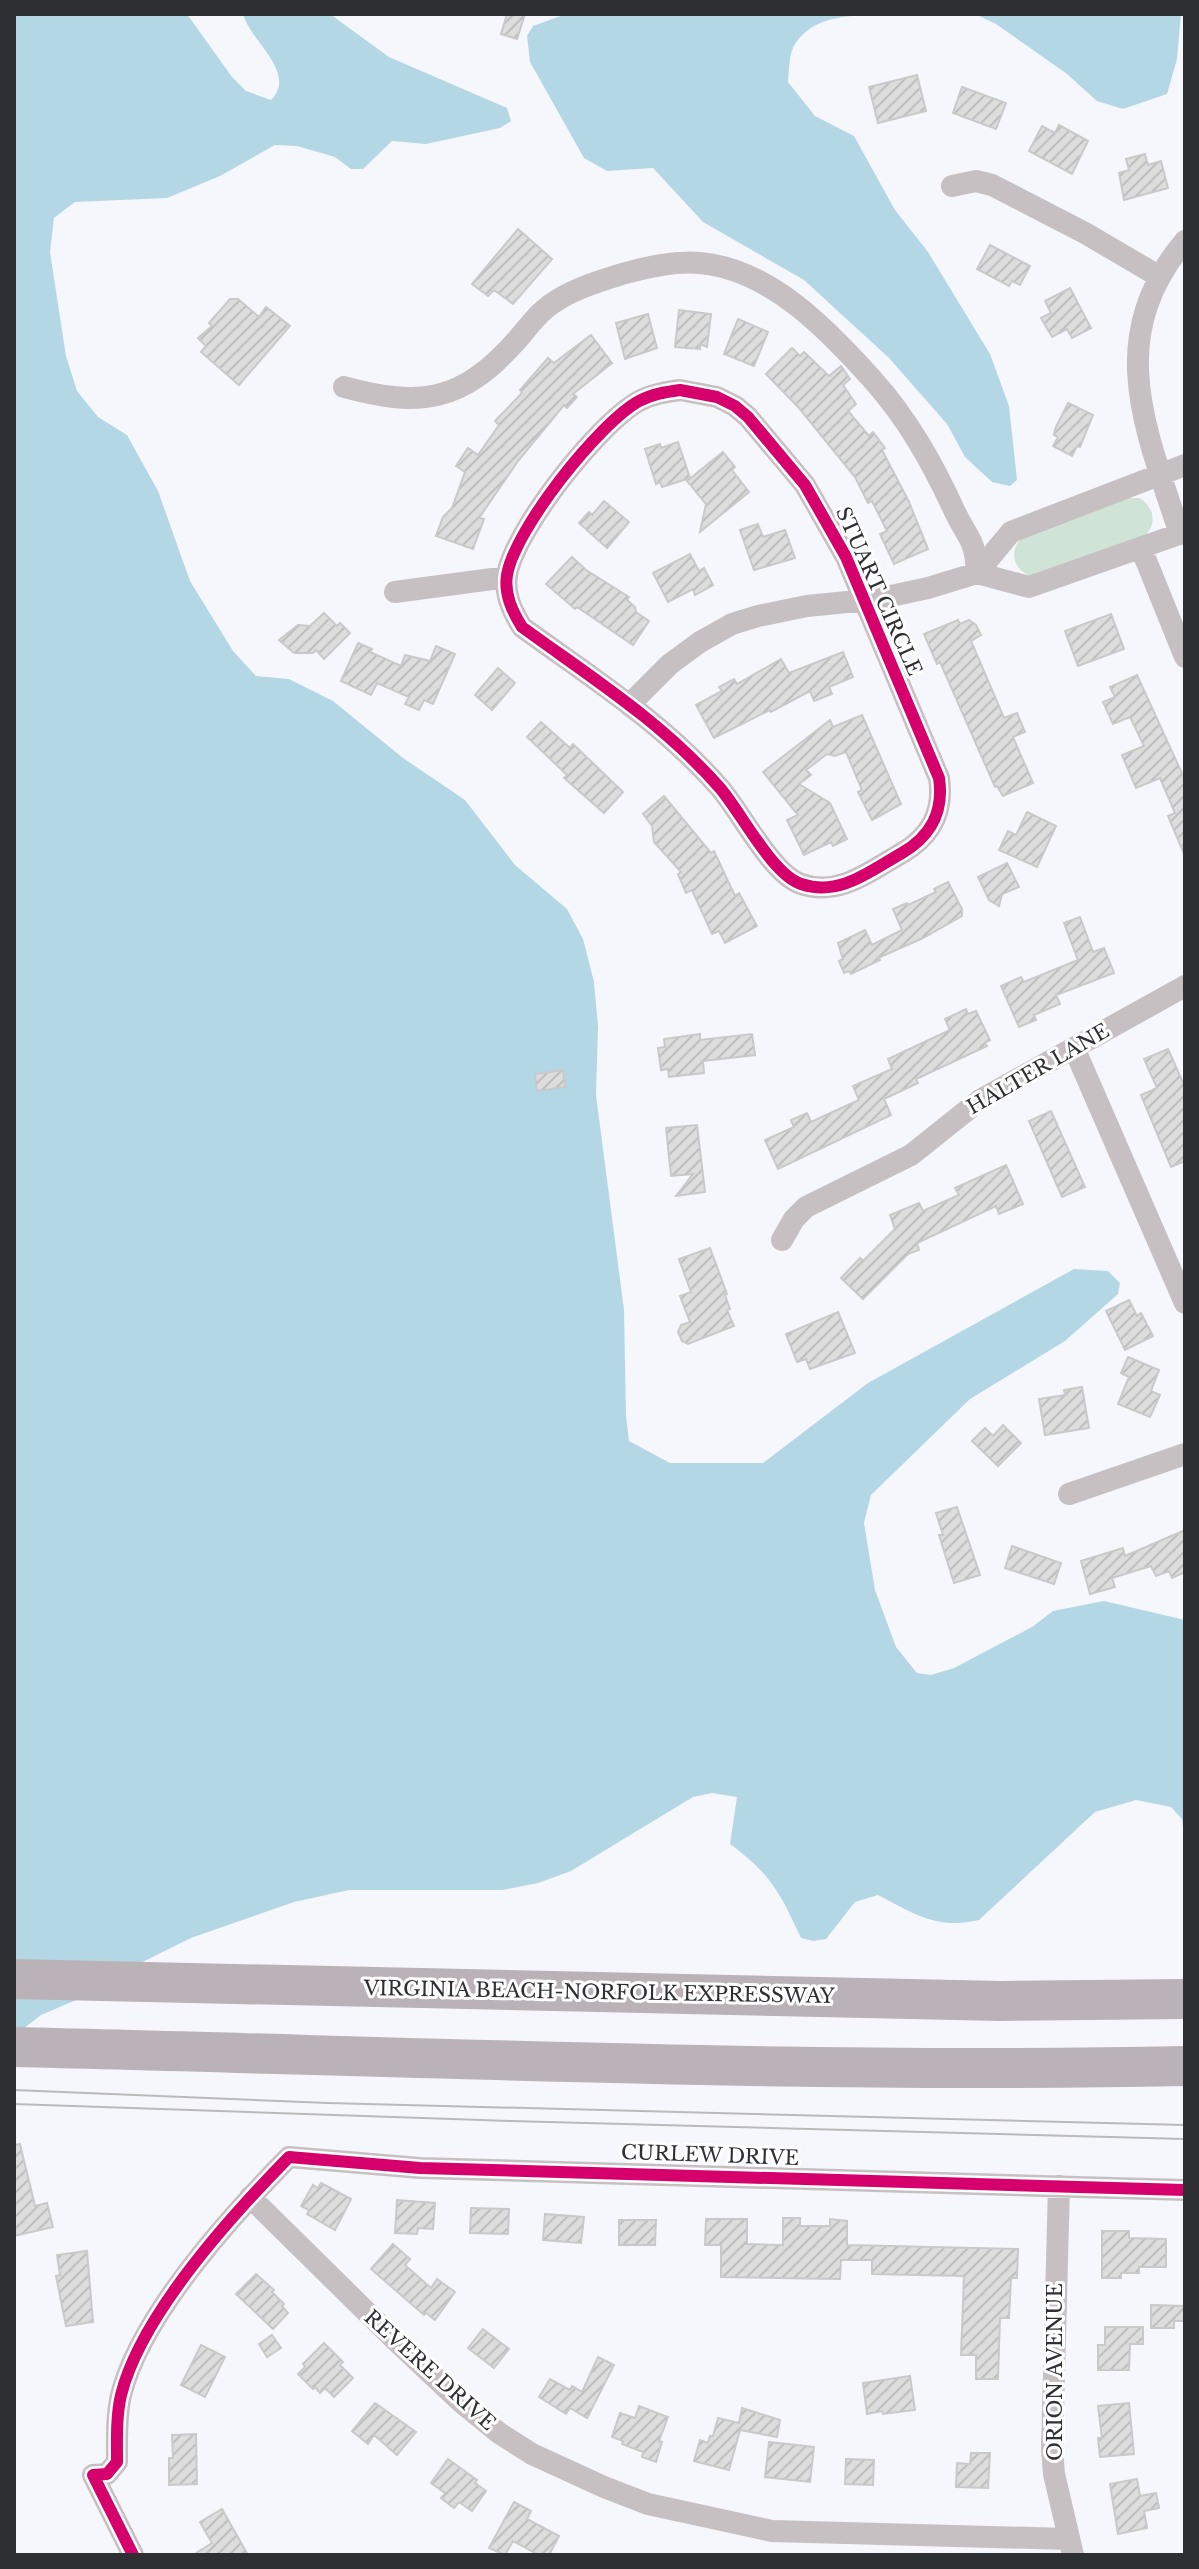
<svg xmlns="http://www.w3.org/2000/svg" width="1199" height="2569" font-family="'Libre Baskerville',serif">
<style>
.green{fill:#d0e3d7}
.water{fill:#b4d7e6}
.building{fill:url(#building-hatch);stroke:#cac9ca;stroke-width:2}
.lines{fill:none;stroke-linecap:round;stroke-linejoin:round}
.minor{stroke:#c6c0c2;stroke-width:22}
.motorway{stroke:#bab2b6;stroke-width:40}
.tram{stroke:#bab9bc;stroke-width:2}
.cycleway-casing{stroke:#fff;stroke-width:17}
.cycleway{stroke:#d6006c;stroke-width:12}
.labels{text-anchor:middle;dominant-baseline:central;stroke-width:6;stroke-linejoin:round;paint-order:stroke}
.street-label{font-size:20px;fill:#2e2f33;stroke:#fff}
</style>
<defs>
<pattern id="building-hatch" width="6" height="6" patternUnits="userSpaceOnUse" patternTransform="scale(2)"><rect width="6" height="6" fill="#deddde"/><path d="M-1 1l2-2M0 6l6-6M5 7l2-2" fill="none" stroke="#bfbebf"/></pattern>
</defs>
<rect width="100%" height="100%" fill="#f6f7fc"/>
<path class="green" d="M1125,498h15c14,10 17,24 6,37l-116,41c-18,-8 -21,-25 -8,-39z"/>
<path class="water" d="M14,14h173l45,63 14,14 25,9c27,-27 -21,-59 -28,-86h87l59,43 118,51 4,13 -11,7 -74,16 -34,-3 -29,28h-12l-16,-12 -38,-11 -22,-1 -55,31 -53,22 -92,4 -21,16 -4,34 16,104 11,35 21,26 29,18 31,56 32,90 43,70 23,25 33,3 44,22 70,57 62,42 50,65 52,44 16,30 11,43 4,44 -2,69 28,215 2,106 3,25 41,22h93l105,-80 206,-114 34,2 12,12 -2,11 -53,47 -95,58 -99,96 -7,28 11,67 21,57 21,26 14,2 23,-7 78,-41 21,-16 51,-10 81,19v224l-3,-25 -11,-12 -35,-7 -41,12 -116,108c-42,10 -64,-6 -101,-25l-23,7 -29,37 -13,2 -12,-3c-21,-45 -30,-64 -71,-94l7,-47 -25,-4 -19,4 -122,74 -33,12 -35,7h-154l-55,12 -103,36 -89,44 -28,19 -33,14 -27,21z
M566,14h322c-33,2 -73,-1 -93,30 -6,9 -6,27 -7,38l27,34 39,20 41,74 33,42 62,102 19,52 8,74 -7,6 -18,-4 -27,-25 -18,-33 -58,-66 -85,-78 -101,-58 -50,-54 -46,3 -23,-13 -54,-96 -3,-26 6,-10z
M975,14h206l-4,45 -10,35 -44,15 -26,-8 -30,-27 -71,-50z"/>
<path class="building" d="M507,14h18l-8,25 -16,-5z
M917,75l9,36 -48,12 -9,-36z
M962,87l44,16 -10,26 -43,-16z
M1059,125l29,16 -16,33 -43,-23 13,-25 13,7z
M1145,154l3,11 13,-4 7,27 -44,12 -5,-27 10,-3 -3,-11z
M518,229l34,30 -39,45 -19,-14 -6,6 -16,-12z
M990,245l40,21 -10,19 -8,-4 -3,5 -32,-17z
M1070,288l21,40 -19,10 -5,-9 -15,8 -11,-19 10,-5 -6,-12z
M230,299h8l21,18 7,-10 24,19 -51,59 -38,-33 5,-6 -8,-8 14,-12 -3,-3z
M679,310l32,4 -4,33 -7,-3v5l-25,-2z
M648,314l9,34 -32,11 -9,-36z
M738,319l30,13 -14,34 -30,-12z
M591,335l21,28 -39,31 4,3 -10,11 -3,-3 -46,56 -39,57 5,1 -11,30 -37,-13 7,-19 9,-9 13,-36 -9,-6 12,-18 10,7 21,-30 -4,-4 27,-28 -2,-3 28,-32 6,5z
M792,348l8,8 4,-4 25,24 12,-10 9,13 -7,6 13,19 -8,7 21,25 4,-4 12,16 -3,2 27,52 19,47 -34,15 -14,-30 7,-3 -15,-30 -4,2 -13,-26 -56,-69 -33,-34z
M1068,403l25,12 -13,32 -3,-1 -5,10 -19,-10 5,-9 -4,-2 1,-6z
M678,442l12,36 -28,9 -2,-5 -4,2 -11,-35 15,-5 1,4z
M723,452l12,15 -3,3 17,22 -49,40 6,-28 -19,-23z
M604,501l25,21 -22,26 -28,-25 10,-11 3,3z
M758,524l5,13 22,-7 10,28 -41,12 -14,-40z
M690,554l9,17 5,-3 9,17 -18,10 -2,-6 -25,13 -15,-29z
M572,557l14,13 43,27 -2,3 8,7 1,5 13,9 -16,24 -56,-38 -2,2 -29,-25z
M324,613l13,13 3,-3 10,10 -26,26 -8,-9 -3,3h-19l-15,-13 19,-15 12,1z
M1111,614l13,35 -46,17 -13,-35z
M958,620l2,4 9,-4 7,5 5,10 -10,6 33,77 13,-5 8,19 -12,5 20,46 -30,13 -6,-10 -2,1 -55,-125 -3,2 -13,-30z
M358,643l14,6 -2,3 31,14 4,-11 25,6 6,-15 19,8 -22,50 -9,-4 -5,10 -14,-6 4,-7 -32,-14 -6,12 -30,-14z
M843,652l10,25 -24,10 3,7 -18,7 -4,-10 -39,21 -1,-2 -56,28 -18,-33 26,-14 -3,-4 15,-8 3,5 44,-25 8,14z
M498,668l17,15 -23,27 -17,-15z
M1137,675l48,105v76l-17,-40 7,-3 -15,-35 -24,10 -14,-33 22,-9 -14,-29 -17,7 -10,-22 12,-5 -5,-10z
M862,715l39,89 -29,16 -14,-28 4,-2 -16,-38 -11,4 -8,-2 -21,16 5,5 -12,9 31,19 17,36 -14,7 -2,-4 -27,13 -17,-35 11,-5 -35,-43 67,-52 3,7z
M541,722l29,26 3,-4 50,48 -19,21 -40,-35 3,-3 -40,-38z
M664,796l47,57 3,-2 21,45 4,-3 18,33 -32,17 -6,-12 -7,3 -20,-44 -6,3 -8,-19 3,-2 -27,-30 -2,-16 -9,-12z
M1027,812l29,14 -19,41 -38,-17 9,-19 8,4z
M1007,863l12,24 -17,7 -3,12 -10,-6 -11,-23z
M948,882l14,27v7l-39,22 -45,20 2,2 -29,14 -2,-3 -5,2 -5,-12 4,-2 -5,-16 27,-13 7,15 30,-15 -9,-21 14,-6 1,2 28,-13 -2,-3z
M1080,917l13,35 11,-4 10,25 -58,22 4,9 -26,11 2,5 -17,7 -18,-41 20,-9 3,5 54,-22 -14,-37z
M966,1009l2,5 8,-3 14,29 -5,3 2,3 -71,33 2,4 -34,16 7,16 -113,54 -13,-29 29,-13 -3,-7 16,-7 4,9 48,-22 -6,-14 39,-17 -4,-10 62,-29 -5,-11z
M700,1034v6l52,-6 3,21 -52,6 1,12 -35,4 -1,-8 -7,1 -3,-22 7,-1 -1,-8z
M1168,1049l17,38v74l-14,6 -30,-72 16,-7 -13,-29z
M563,1070l2,17 -28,4 -2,-17z
M1051,1111l34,76 -23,10 -33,-76z
M697,1125l8,67 -29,4 17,-22 -22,2 -5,-48z
M1006,1165l17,39 -24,10 -3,-8 -79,37 2,7 -11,4 -45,45 -22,-21 19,-20 3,3 32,-32 -5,-14 29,-12 4,8 36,-16 -4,-7z
M710,1248l17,46 -2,1 5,14 -3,1 7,16 -46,18 -6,-3 -4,-9 3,-7 9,-3 -10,-26 11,-4 -12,-33z
M1129,1300l8,16 4,-3 12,23 -28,14 -19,-39z
M838,1312l17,41 -45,16 -4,-10 -9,3 -11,-28z
M1128,1357l31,13 -8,21 9,4 -10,22 -32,-13 11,-27 -8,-4z
M1082,1387l7,41 -44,7 -6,-36 26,-4 -1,-5z
M1003,1425l18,18 -23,23 -26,-25 13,-13 8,8z
M957,1507l23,68 -26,8 -15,-48h4l-7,-22z
M1185,1530v42l-13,6 -3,-7 -13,5 -5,-10 -39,12 3,9 -25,7 -9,-33 42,-13 2,8z
M1012,1546l49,17 -7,21 -49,-16z
M20,2144l15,62 12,-3 6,24 -39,9v-91z
M321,2183l30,16 -16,31 -28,-16 2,-4 -8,-4 12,-21 5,3z
M397,2200l38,3 -2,26 -15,-1 -1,6 -22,-1z
M471,2208l38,1 -1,25 -38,-1z
M545,2214l39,3 -3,26 -38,-3z
M783,2218h17v8h30v-7l17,2v24l171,4 -1,29h-6l-2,40h-9l-2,61h-22v-24h-15l3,-79 -92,-2v-14h-31l-1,19 -119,-2v-32h-16l1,-26h41v25l36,1z
M619,2220h37l-1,25h-36z
M1102,2231h27v7l37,1v28h-27v6h-18v5h-19z
M393,2244l17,15 -5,6 26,23 6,-9 18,13 -20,28 -9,-7 -2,2 -53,-46z
M87,2251l6,71 -27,4 -10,-50 4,-1 -3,-20z
M256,2274l18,16 -2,2 12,12 -2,2 6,7 -15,16 -37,-35z
M1151,2305l34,1v15h-11v7h-23z
M1105,2327h38v17h-13l-1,26h-31v-25h7z
M483,2329l26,20 -15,19 -26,-20z
M272,2335l9,13 -14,9 -8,-13z
M324,2343l19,19 -3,3 13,13 -19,19 -9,-9 -5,5 -5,-6 -2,2 -15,-15 7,-7 -2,-3z
M201,2345l24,12 -20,40 -24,-12z
M598,2357l16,8 -27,53 -17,-10 -4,6 -27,-17 11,-18 20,11 2,-4 10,6z
M910,2376l5,34 -32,4 -1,-3 -15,3 -4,-31z
M375,2403l41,29 -19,23 -23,-20 -6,9 -16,-13z
M1129,2403l5,51 -34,3 -2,-19h4l-4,-32z
M639,2406l29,11 -9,24 3,1 -6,20 -14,-5 1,-5 -21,-8 1,-3 -11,-4 8,-24 15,5z
M742,2408l38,12 -3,17 -37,-7 -11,40 -35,-9 6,-21 8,3 2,-7h3l5,-18 21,5z
M196,2434l1,50 -28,1v-27h4l-1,-23z
M769,2442l45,5 -4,35 -45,-5z
M971,2453h19l-2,35 -32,-1 1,-24 13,1z
M448,2459l29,21 -2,3 11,8 -14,20 -13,-9 -5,6 -13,-10 4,-5 -14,-10z
M846,2459l28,1 -1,25 -28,-1z
M1137,2479l3,17 16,-3 3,15 -15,3 3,17 -29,6 -8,-50z
M514,2502l17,9 -4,8 32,17 -10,19h-10l-26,-14 -8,14 -16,-7z
M222,2509l26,46h-55l19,-12 -12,-21z"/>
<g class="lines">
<path class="minor" d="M952,186l24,-5 16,4 93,48 75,44
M344,387c77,21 118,15 173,-47 9,-10 17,-22 28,-31 21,-18 51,-27 77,-35 26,-7 51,-13 78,-11 70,6 128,67 172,116 36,40 61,85 83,133 14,29 20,26 22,61
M680,390l37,7 18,9 13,11 57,68 41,72 93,221c5,34 -8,58 -37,75 -32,18 -62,44 -101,31 -29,-10 -59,-70 -81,-96 -58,-66 -128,-110 -198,-161 -10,-16 -18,-33 -15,-52 8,-46 91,-151 132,-174 13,-7 27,-9 41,-11z
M1180,534c-34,-104 -77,-197 5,-293
M1141,548l44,109
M977,573l34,-41 174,-67
M395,592l112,-15
M629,705l41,-41 30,-22 32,-18 26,-8 49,-10 70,-7 51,-11 49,-15 52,14 156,-55
M1074,1048l111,255
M782,1240l12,-21 12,-12 105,-52 69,-55 205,-114
M1069,1494l116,-40
M1059,2186l-7,263 2,25 19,81
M250,2197l142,140 69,65 38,31 33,21 72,33 44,17 124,27 296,8
M133,2555l-40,-80 14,-1 10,-12c0,-22 -1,-45 4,-67 20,-80 111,-180 168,-238l131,11 765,22"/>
<path class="motorway" d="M14,1979l987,22 184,-2
M14,2047c390,9 781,27 1171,19"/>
<path class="tram" d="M14,2090l314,13 857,22
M14,2104l497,17 674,18"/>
<g class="cycleway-casing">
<path id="cycleway" d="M680,390l37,7 18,9 13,11 57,68 41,72 93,221c5,34 -8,58 -37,75 -32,18 -62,44 -101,31 -29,-10 -59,-70 -81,-96 -58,-66 -128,-110 -198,-161 -10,-16 -18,-33 -15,-52 8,-46 91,-151 132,-174 13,-7 27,-9 41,-11z
M133,2555l-40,-80 14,-1 10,-12c0,-22 -1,-45 4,-67 20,-80 111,-180 168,-238l131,11 765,22"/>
</g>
<use href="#cycleway" class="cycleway"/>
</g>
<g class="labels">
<g class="street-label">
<text transform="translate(879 591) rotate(66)">STUART CIRCLE</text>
<text transform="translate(1038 1069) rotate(-30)">HALTER LANE</text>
<text transform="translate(599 1992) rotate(1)">VIRGINIA BEACH-NORFOLK EXPRESSWAY</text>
<text transform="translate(710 2155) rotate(2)">CURLEW DRIVE</text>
<text transform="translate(430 2370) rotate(42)">REVERE DRIVE</text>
<text transform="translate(1055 2372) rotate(-90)">ORION AVENUE</text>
</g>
</g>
<rect width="1199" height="2569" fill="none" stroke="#2e2f33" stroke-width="32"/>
</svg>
